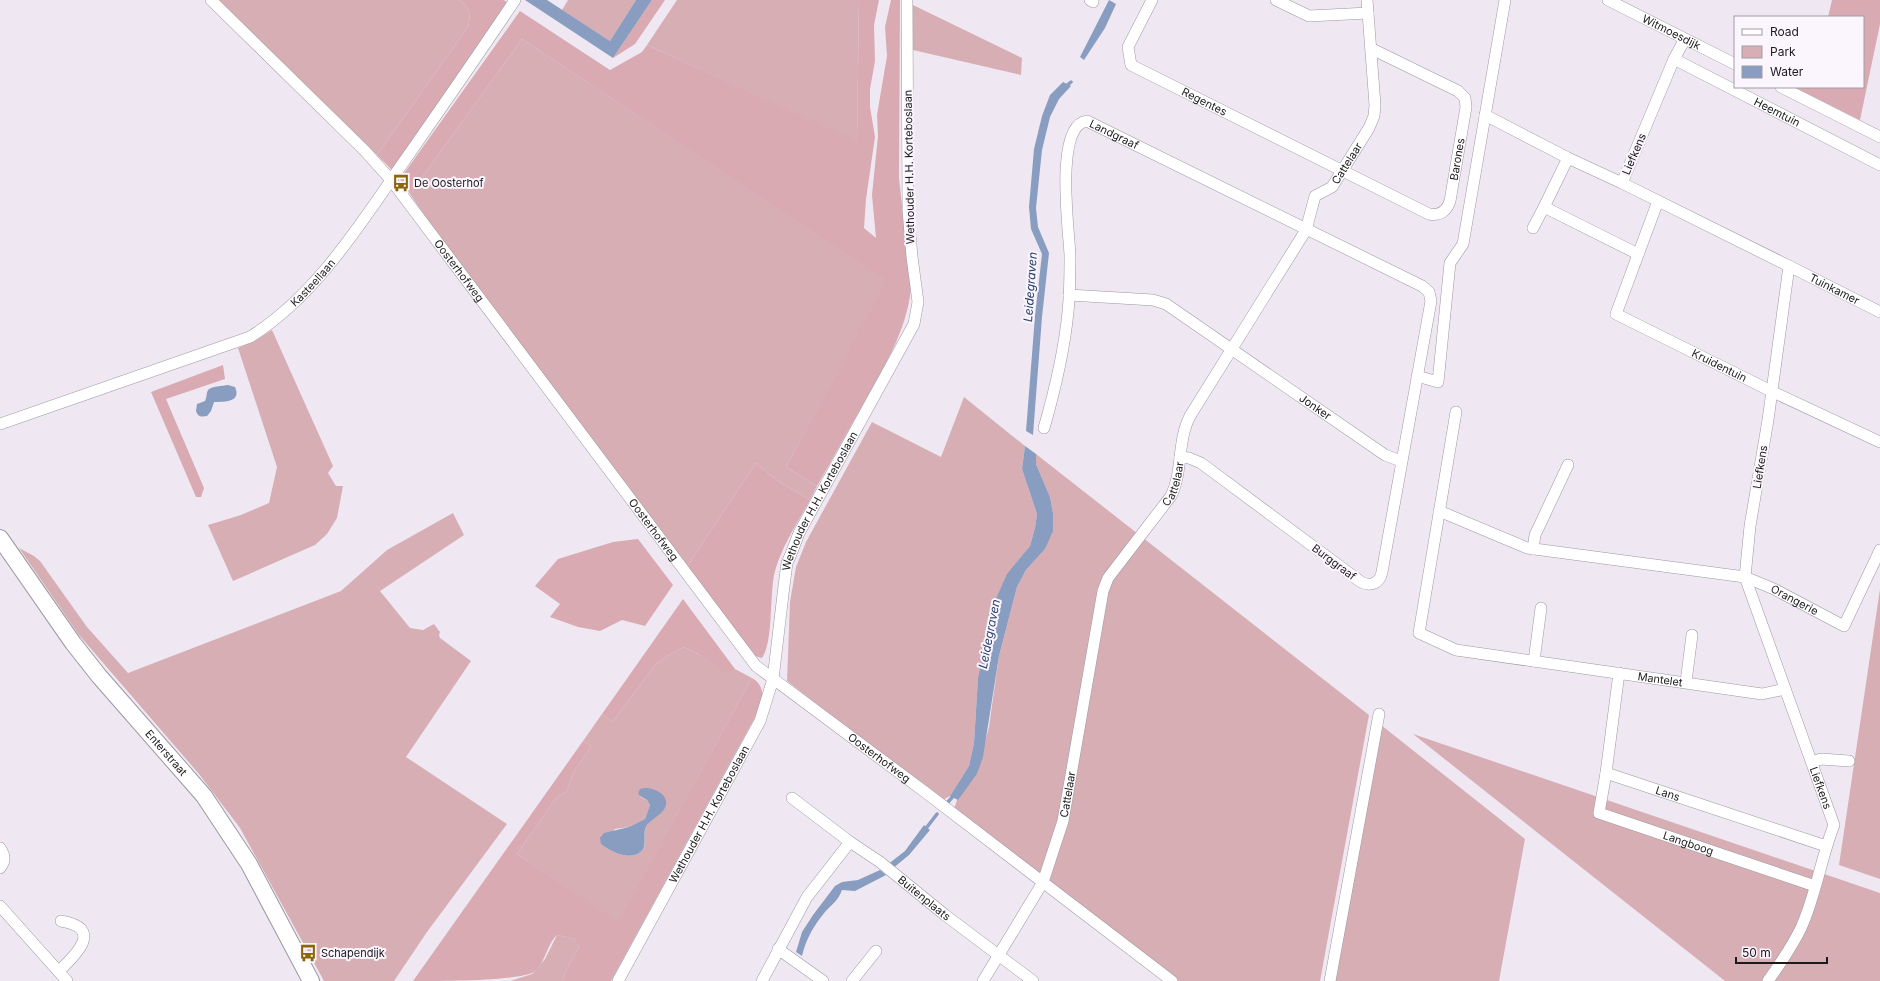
<svg xmlns="http://www.w3.org/2000/svg" width="1880" height="981" font-family="Inter,sans-serif">
<style>
.green{fill:#d8aeb5;fill-rule:evenodd}
.forest{fill:#d9aab2}
.water{fill:#899dc0}
.lines{fill:none;stroke-linecap:round;stroke-linejoin:round}
.stream{stroke:#899dc0;stroke-width:3.5}
.minor-casing{stroke:#9d97a1;stroke-width:12}
.secondary-casing{stroke:#9d97a1;stroke-width:18}
.minor{stroke:#fff;stroke-width:11}
.secondary{stroke:#fff;stroke-width:16}
.labels{text-anchor:middle;dominant-baseline:central;stroke-width:4;stroke-linejoin:round;paint-order:stroke}
.street-label{font-size:11px;fill:#1c1a1d;stroke:#fbf5fe}
.poi-label{font-size:11px;fill:#1c1a1d;stroke:#fbf5fe;text-anchor:start}
.water-label{font-size:12px;font-style:italic;fill:#284170;stroke:#fbf5fe}
</style>
<rect width="100%" height="100%" fill="#efe8f2"/>
<path class="green" d="M219,0h240c11,7 12,15 9,27l-91,128z
M568,0h68l-26,41 -48,-31z
M677,0h182l-2,142 -210,-97z
M913,5l109,53 -1,17 -108,-25z
M522,39l365,242 -101,186 31,19 -7,14 -32,-19 -22,-18 -70,105 -181,-235 -95,-139z
M272,330l61,136 -5,7 8,13h7l-6,32 -10,16 -12,11 -82,36 -25,-56 33,-10 28,-12 8,-36 -39,-119 15,-6z
M964,397l61,49 -3,23 15,45 -2,14 -5,18 -22,28 -30,104 -4,65 -5,23 -19,30 -9,5 -154,-120 3,-79 6,-35 10,-25 66,-120 69,35z
M1036,454l333,261 -49,266h-142l-224,-172 3,-9 20,-26 12,-47 10,-71 18,-69 9,-17 19,-21 8,-36 -3,-16 -14,-33z
M453,513l11,22 -84,56 30,37 13,2 11,-6 6,8 -1,3 1,3 31,23 -65,96 101,67 -80,108 -33,49h-70l-84,-153 -41,-54 -120,-139 -60,-87 15,8 6,5 47,66 41,46 213,-82 46,-41z
M1880,589v290l-41,-14z
M684,647l14,7 30,20 7,-5 17,9 -134,244 -101,-68 39,-56 11,-7 5,-16 19,-29 -8,-5 19,-27 10,8 44,-58 11,-8zM640,797l26,8c-6,6 -14,13 -19,20 -5,8 1,17 -4,24 -9,14 -33,3 -42,-5l14,-15 14,-2 16,-8 5,-14 -3,-5z
M1381,725l144,114 -26,142h-164z
M1413,734l467,159v88h-155z
M557,935l20,4 2,8c-5,10 -15,24 -16,34h-53l22,-7 13,-15z"/>
<path class="forest" d="M459,0h45l4,3 -115,168 -16,-16 91,-128c3,-12 2,-20 -9,-27z
M652,0h13l-30,44 -22,14z
M859,0h20l-5,25 1,36 -5,28v18l5,30 -9,62 -2,29 12,10 -4,-43 6,-59 -1,-21 10,-59 -2,-29 6,-27h9l-1,178 12,110c-4,43 -29,83 -50,120 -15,26 -29,52 -44,78l-31,-19 100,-186 -364,-242 -112,155 -10,-15 120,-168 90,59 32,-18 5,-7 210,96z
M1832,0h48v24l-20,96 -66,-33h69v-70h-35z
M223,365l2,14 -59,20 38,89 -3,9h-5l-45,-105z
M756,463l22,18 32,19c-12,22 -28,46 -35,71 -6,22 -1,70 -13,87l-7,-2 -69,-88z
M638,539l35,46 -28,41 -23,-6 -22,11 -22,-4 -28,-10 10,-13 -25,-18 23,-27 55,-17z
M683,599l52,70 -7,6 -30,-21 -14,-7 -17,9 -11,8 -44,58 -10,-8z
M752,678c12,7 12,18 8,30l-149,273h-48c1,-10 11,-24 16,-34l-3,-8 -19,-4c-11,10 -11,29 -25,38 -20,8 -92,8 -119,8l170,-240 8,5 -19,29 -5,16 -11,7 -39,56 101,67z"/>
<path class="water" d="M525,0h22l63,41 26,-41h16l-39,58z
M1109,0l7,4 -11,24 -21,32 -4,-3z
M1063,82l8,4 -12,13 -9,18 -8,33 -6,58 2,19 11,26 -7,64 -9,118 -7,-4 9,-115 7,-62 -11,-25 -2,-22 5,-58 8,-33 8,-21z
M228,385l7,2c7,16 -12,15 -21,15l-3,9 -4,5c-6,1 -9,1 -11,-5l1,-7 8,-3c2,-4 1,-7 3,-11 3,-4 15,-4 20,-5z
M1025,446l11,8v10l14,33 3,16v18l-8,18 -19,21 -9,17 -18,69 -16,101 -6,17 -19,26 -8,-4 19,-30 5,-23 4,-65 17,-77 12,-27 23,-28 5,-18 2,-14 -15,-45z
M645,788c13,0 30,11 16,25 -4,4 -10,7 -14,12 -5,7 0,17 -4,24 -9,14 -33,3 -42,-5l-1,-6 4,-5 25,-6 16,-8 5,-14 -3,-5 -9,-6 2,-5z
M924,825l6,5 -21,25 -17,14 -5,-4 18,-14z
M880,870l6,5 -31,16 -13,-1c-4,11 -10,14 -17,22 -11,13 -19,27 -23,44l-6,-4 6,-20 11,-17 22,-29 7,-4 16,-2z"/>
<g class="lines">
<path class="stream" d="M1065,87l6,-5
M948,802l7,-8
M924,831l13,-17"/>
<g class="minor-casing">
<g id="minor">
<path id="s1" d="M211,0l154,151 26,29 365,486 169,126 247,189"/>
<path d="M1090,0l3,2v-2"/>
<path id="s2" d="M1152,0l-24,47 3,18 298,149c11,2 18,-3 21,-13l16,-94 -1,-9 -7,-7 -86,-42"/>
<path d="M1276,0l33,16 59,-3"/>
<path id="s3" d="M1608,0l127,64"/>
<path id="s4" d="M1685,39l-11,20 -52,124 167,83 -21,154 -18,106 -5,51 89,248c-13,33 -18,70 -33,103 -9,19 -21,36 -33,53"/>
<path id="s5" d="M1674,59l206,106"/>
<path d="M1781,87l99,50"/>
<path d="M1485,115l83,43 54,25"/>
<path d="M1568,158l-24,49 94,47"/>
<path id="s6" d="M1658,201l-42,113 155,77 109,51"/>
<path d="M1533,228l11,-21"/>
<path id="s7" d="M1789,266l91,46"/>
<path id="s8" d="M1069,295l84,5 13,4 219,151 16,6"/>
<path d="M1417,376l21,6 12,-119 13,-19 42,-244"/>
<path id="s9" d="M1456,412l-37,221 37,17 306,44 23,-5"/>
<path id="s10" d="M0,424l250,-87c67,-42 110,-113 155,-177 37,-53 74,-106 110,-160"/>
<path id="s11" d="M1044,428c11,-38 20,-76 24,-116 2,-19 2,-38 2,-57 -1,-24 -16,-130 17,-134l335,165 7,6 2,9 -49,271c-2,11 -11,15 -21,10l-160,-119 -12,-5 -9,-1"/>
<path id="s12" d="M1439,511l88,37 218,29 29,12 70,37 36,-76"/>
<path d="M1533,549l2,-14 33,-70"/>
<path d="M1534,661l7,-53"/>
<path id="s13" d="M1619,673l-13,100 220,73"/>
<path d="M1686,682l6,-47"/>
<path d="M1812,762l9,-3 28,2"/>
<path id="s14" d="M1606,773l-7,40 216,73"/>
<path id="s15" d="M792,798l58,44 30,20 65,53 88,66"/>
<path d="M0,848c5,7 6,13 0,20"/>
<path d="M0,906l67,75"/>
<path d="M778,949l45,32"/>
<path d="M59,971c19,-18 44,-43 2,-50"/>
<path id="s16" d="M618,981l142,-260 13,-42 11,-93 3,-23 4,-9 8,-21 22,-40 93,-169 4,-22 -6,-45 -4,-47 -1,-210"/>
<path d="M762,981l45,-84 43,-55"/>
<path d="M852,981l24,-30"/>
<path id="s17" d="M983,981l60,-99 20,-61 40,-230 5,-13 63,-82c12,-24 6,-55 19,-80l116,-186 9,-34 17,-9 37,-59 5,-12 1,-11 -8,-105"/>
<path d="M1330,981l49,-267"/>
</g>
</g>
<g class="secondary-casing">
<g id="secondary">
<path id="s18" d="M0,538l73,105 26,33 105,120 45,68 62,117"/>
</g>
</g>
<use href="#minor" class="minor"/>
<use href="#secondary" class="secondary"/>
</g>
<defs>
<g id="bus-bare" transform="scale(1.38)"><path d="M-5-6H5V4H4V6H2V4H-2V6H-4V4H-5ZM-3.5-4V0h7V-4ZM-3.5 1.2v1.5H-2V1.2ZM2 1.2v1.5H3.5V1.2Z" fill="#8a6705" stroke="#fbf5fe" stroke-width="2.5" paint-order="stroke"/></g>
</defs>
<g fill-rule="evenodd">
<use href="#bus-bare" x="401" y="183"/>
<use href="#bus-bare" x="308" y="953"/>
</g>
<g class="labels">
<g class="street-label">
<text stroke="none"><textPath href="#s3" startOffset="71">Witmoesdijk</textPath></text>
<text stroke="none"><textPath href="#s2" startOffset="153">Regentes</textPath></text>
<text stroke="none"><textPath href="#s5" startOffset="116">Heemtuin</textPath></text>
<text stroke="none"><textPath href="#s11" startOffset="348">Landgraaf</textPath></text>
<text transform="translate(1634 154) rotate(-67)">Liefkens</text>
<text stroke="none"><textPath href="#s2" startOffset="474">Barones</textPath></text>
<text stroke="none"><textPath href="#s17" startOffset="915">Cattelaar</textPath></text>
<text transform="translate(909 167) rotate(-91)">Wethouder H.H. Korteboslaan</text>
<text stroke="none"><textPath href="#s1" startOffset="368">Oosterhofweg</textPath></text>
<text stroke="none"><textPath href="#s10" startOffset="348">Kasteellaan</textPath></text>
<text stroke="none"><textPath href="#s7" startOffset="51">Tuinkamer</textPath></text>
<text stroke="none"><textPath href="#s6" startOffset="236">Kruidentuin</textPath></text>
<text stroke="none"><textPath href="#s8" startOffset="279">Jonker</textPath></text>
<text transform="translate(1760 467) rotate(-81)">Liefkens</text>
<text stroke="none"><textPath href="#s17" startOffset="543">Cattelaar</textPath></text>
<text stroke="none"><textPath href="#s16" startOffset="527">Wethouder H.H. Korteboslaan</textPath></text>
<text stroke="none"><textPath href="#s1" startOffset="692">Oosterhofweg</textPath></text>
<text transform="translate(1334 562) rotate(37)">Burggraaf</text>
<text stroke="none"><textPath href="#s12" startOffset="370">Orangerie</textPath></text>
<text stroke="none"><textPath href="#s9" startOffset="471">Mantelet</textPath></text>
<text stroke="none"><textPath href="#s18" startOffset="272">Enterstraat</textPath></text>
<text stroke="none"><textPath href="#s1" startOffset="1016">Oosterhofweg</textPath></text>
<text stroke="none"><textPath href="#s4" startOffset="882">Liefkens</textPath></text>
<text stroke="none"><textPath href="#s17" startOffset="207">Cattelaar</textPath></text>
<text stroke="none"><textPath href="#s13" startOffset="166">Lans</textPath></text>
<text stroke="none"><textPath href="#s16" startOffset="190">Wethouder H.H. Korteboslaan</textPath></text>
<text stroke="none"><textPath href="#s14" startOffset="135">Langboog</textPath></text>
<text stroke="none"><textPath href="#s15" startOffset="166">Buitenplaats</textPath></text>
</g>
<g class="poi-label">
<text x="414" y="183">De Oosterhof</text>
<text x="321" y="953">Schapendijk</text>
</g>
<g class="water-label">
<text transform="translate(1030 287) rotate(-86)">Leidegraven</text>
<text transform="translate(989 634) rotate(-79)">Leidegraven</text>
</g>
</g>
<rect x="1734" y="16" width="130" height="72" fill="#fbf5fe" stroke="#a29da4"/>
<rect x="1742" y="29" width="20" height="6" fill="#ffffff" stroke="#a29da4"/>
<text x="1770" y="36" font-size="12" fill="#1c1a1d">Road</text>
<rect x="1742" y="46" width="20" height="12" fill="#d8aeb5" stroke="#a29da4"/>
<text x="1770" y="56" font-size="12" fill="#1c1a1d">Park</text>
<rect x="1742" y="66" width="20" height="12" fill="#899dc0" stroke="#a29da4"/>
<text x="1770" y="76" font-size="12" fill="#1c1a1d">Water</text>
<path d="M1736 957v6h91v-6" fill="none" stroke="#1c1a1d" stroke-width="2"/>
<text x="1742" y="957" font-size="12" fill="#1c1a1d" stroke="#fbf5fe" stroke-width="3" paint-order="stroke">50 m</text>
</svg>
